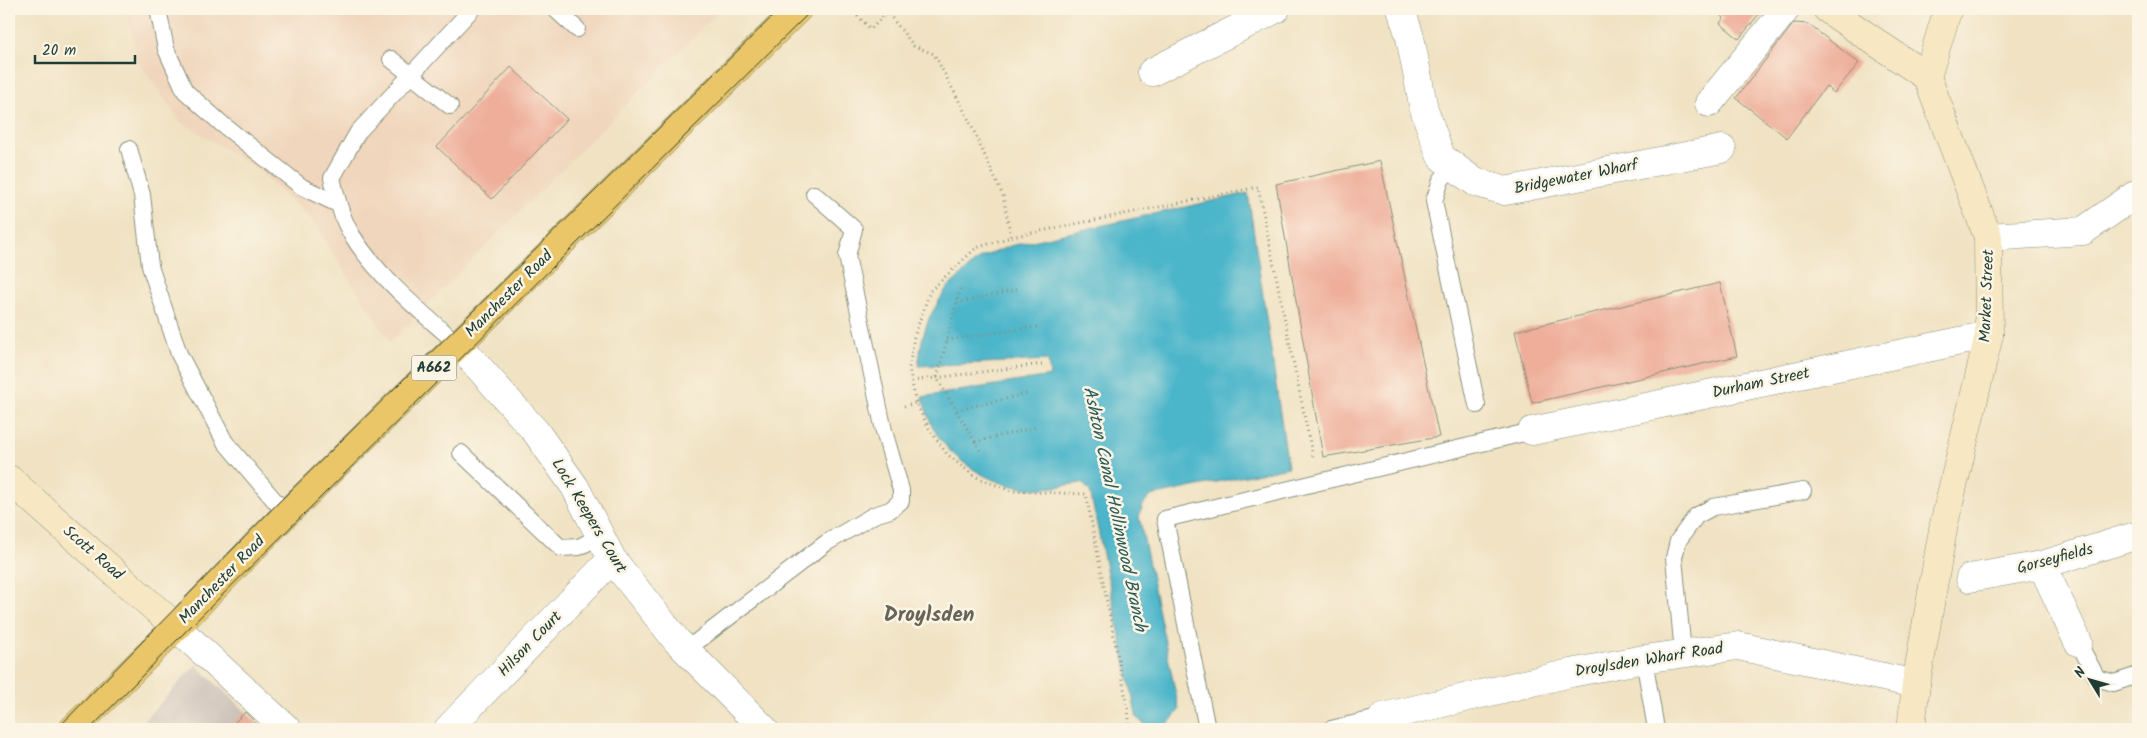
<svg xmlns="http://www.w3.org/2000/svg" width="2147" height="738" font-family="Kalam,sans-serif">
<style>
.built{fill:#f0d6bc}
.industrial{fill:#cec2b9}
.water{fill:#4cb5ca;stroke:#36797f}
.building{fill:#eeae9a}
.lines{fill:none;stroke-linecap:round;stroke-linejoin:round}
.lane-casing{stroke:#88907c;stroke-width:18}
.street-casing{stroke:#88907c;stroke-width:29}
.secondary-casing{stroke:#88907c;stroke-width:29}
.primary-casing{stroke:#88907c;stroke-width:29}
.path{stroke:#88907c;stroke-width:3;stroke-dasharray:1 4;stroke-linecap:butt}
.lane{stroke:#fff;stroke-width:16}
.street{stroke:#fff;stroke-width:28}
.secondary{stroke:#f7e8c3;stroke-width:28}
.primary{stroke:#eac669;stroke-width:28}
.tram{stroke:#1f3d34;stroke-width:1}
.labels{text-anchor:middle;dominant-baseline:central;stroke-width:5;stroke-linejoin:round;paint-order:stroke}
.shield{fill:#fcf5e5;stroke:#617469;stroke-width:1}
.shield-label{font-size:15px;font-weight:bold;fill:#1f3d34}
.street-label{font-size:16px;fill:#1f3d34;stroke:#fcf5e5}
.water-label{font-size:18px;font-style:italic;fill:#2a5b5a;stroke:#fcf5e5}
.district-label{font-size:21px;font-weight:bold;fill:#676558;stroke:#fcf5e5}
</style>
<rect width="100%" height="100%" fill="#fcf5e5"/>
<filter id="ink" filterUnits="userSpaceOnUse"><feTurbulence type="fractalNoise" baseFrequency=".02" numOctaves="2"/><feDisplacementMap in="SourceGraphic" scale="10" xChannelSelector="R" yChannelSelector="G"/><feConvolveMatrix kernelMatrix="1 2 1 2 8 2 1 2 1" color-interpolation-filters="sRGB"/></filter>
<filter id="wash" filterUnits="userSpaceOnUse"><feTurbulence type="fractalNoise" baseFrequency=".0096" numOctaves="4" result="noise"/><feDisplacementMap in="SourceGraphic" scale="20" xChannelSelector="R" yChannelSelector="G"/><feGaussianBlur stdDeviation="1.12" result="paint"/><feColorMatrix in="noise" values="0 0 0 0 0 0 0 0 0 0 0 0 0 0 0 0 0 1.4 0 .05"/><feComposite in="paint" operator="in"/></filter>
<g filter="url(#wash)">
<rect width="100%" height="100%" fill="#f0e2c3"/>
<path class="built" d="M126,9h595l-331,333 -78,-122 -54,-50 -78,-49 -42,-60z"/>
<path class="industrial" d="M196,665l68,64h-128z"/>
<path class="water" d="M1248,193l40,274 -137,29 -8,9 -4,11 40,194 -11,14v5h-17l-14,-11 -47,-227 -8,-8c-19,2 -37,7 -57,5 -37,-4 -76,-29 -93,-62 -4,-10 -7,-20 -10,-29l128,-21 -2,-16 -130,6 4,-26 7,-22 17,-29 34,-31 30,-12z"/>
<g id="blocks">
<path class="building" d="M1712,9h51l-24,30 -19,-16 4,-5z
M1794,23l14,1 51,39 -25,30 -8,-7 -39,52 -51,-40z
M511,67l56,52 -75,80 -55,-52z
M1380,161l59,276 -116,20 -47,-273z
M1720,283l17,73 -205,47 -17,-72z
M245,712l17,17h-34z"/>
</g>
</g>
<g filter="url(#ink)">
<use href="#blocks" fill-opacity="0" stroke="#88907c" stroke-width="1"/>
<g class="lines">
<g class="lane-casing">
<path id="lane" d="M158,9l8,40 19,42 37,33 80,63 36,17
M555,9l22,20
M391,59l59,47
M129,149l13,46 8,71 29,88 46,88 61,72
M1453,166l-12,14 -7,21 43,204
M458,344c-35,-30 -82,-69 -106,-109 -11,-17 -15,-38 -20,-57l26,-46 114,-123
M461,453l100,95 18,-1 21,-11
M2078,642l19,36 17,5 24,-8
M686,650l140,-107 48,-28 16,-5 11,-9v-11l-17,-59 -37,-175 7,-27 -40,-35
M1683,653l-9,-95 4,-17 18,-25 17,-9 90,-16
M1644,659l12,70
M1207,729l-42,-210 367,-88
M1331,729l52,-12"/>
</g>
<g class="street-casing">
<path id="street" d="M1401,9l9,28 14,72 17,48 34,25 30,9 217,-42
M1152,72l124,-63
M1709,103l77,-94
M1988,237l95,-6 55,-38
M458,344l78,88 39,55 37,72 65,82 87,88
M1532,431l457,-96
M2042,565l36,77
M1970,578l72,-13 96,-30
M176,627l111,102
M1383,717l188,-44 73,-14 94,-13 178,38
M448,729l164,-170"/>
</g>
<g class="secondary-casing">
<path id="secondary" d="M1827,9l100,68 61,160 1,98 -45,189 -28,160 -5,45
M1927,77l21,-68
M9,479l167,148"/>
</g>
<g class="primary-casing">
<path id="primary" d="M73,729l103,-102 110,-113 512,-505"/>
</g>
<path class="path" d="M850,9l21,20 16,-17 27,34 20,8 33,62 36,80 8,41
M960,289l-23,89 43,72
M957,303l62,-14
M947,340l94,-14
M912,381l130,-17
M904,406l12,-3
M957,410l73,-17
M975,442l62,-15
M1130,729l-2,-20 -42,-215 -75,-3 -37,-15 -27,-22 -19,-27 -12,-24 -7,-35 5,-31 16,-46 46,-43 35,-11 247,-50 55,271"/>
<use href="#lane" class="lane"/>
<use href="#street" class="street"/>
<use href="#secondary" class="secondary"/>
<use href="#primary" class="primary"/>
<path class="tram" d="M57,729l220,-225 503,-495
M90,729l94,-96 629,-624"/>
</g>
</g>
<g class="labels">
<rect class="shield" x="411.5" y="355.5" width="45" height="25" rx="4"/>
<g class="shield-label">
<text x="434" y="368">A662</text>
</g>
<g class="street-label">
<text transform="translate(1576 177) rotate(-11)">Bridgewater Wharf</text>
<text transform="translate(509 294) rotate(-45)">Manchester Road</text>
<text transform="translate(1987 296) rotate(-88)">Market Street</text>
<text transform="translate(1761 383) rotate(-12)">Durham Street</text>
<text transform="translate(589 516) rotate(59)">Lock Keepers Court</text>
<text transform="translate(93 553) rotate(41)">Scott Road</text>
<text transform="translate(2055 559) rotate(-15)">Gorseyfields</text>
<text transform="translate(222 580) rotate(-46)">Manchester Road</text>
<text transform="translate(530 644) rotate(-46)">Hilson Court</text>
<text transform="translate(1649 660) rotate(-9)">Droylsden Wharf Road</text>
</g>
<g class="water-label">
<text transform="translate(1114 509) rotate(78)">Ashton Canal Hollinwood Branch</text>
</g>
<g class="district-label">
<text x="929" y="615">Droylsden</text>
</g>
</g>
<rect width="2147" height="738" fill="none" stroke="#fcf5e5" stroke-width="30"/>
<g transform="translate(2090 680) rotate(307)" stroke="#fcf5e5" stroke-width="4" paint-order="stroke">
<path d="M0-4L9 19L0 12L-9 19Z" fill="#1f3d34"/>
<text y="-8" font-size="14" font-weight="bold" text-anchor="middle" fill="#1f3d34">N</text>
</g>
<path d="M35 55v8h100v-8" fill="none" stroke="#1f3d34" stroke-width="2.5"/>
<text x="42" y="55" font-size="15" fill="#1f3d34" stroke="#fcf5e5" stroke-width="4" paint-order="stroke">20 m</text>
</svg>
